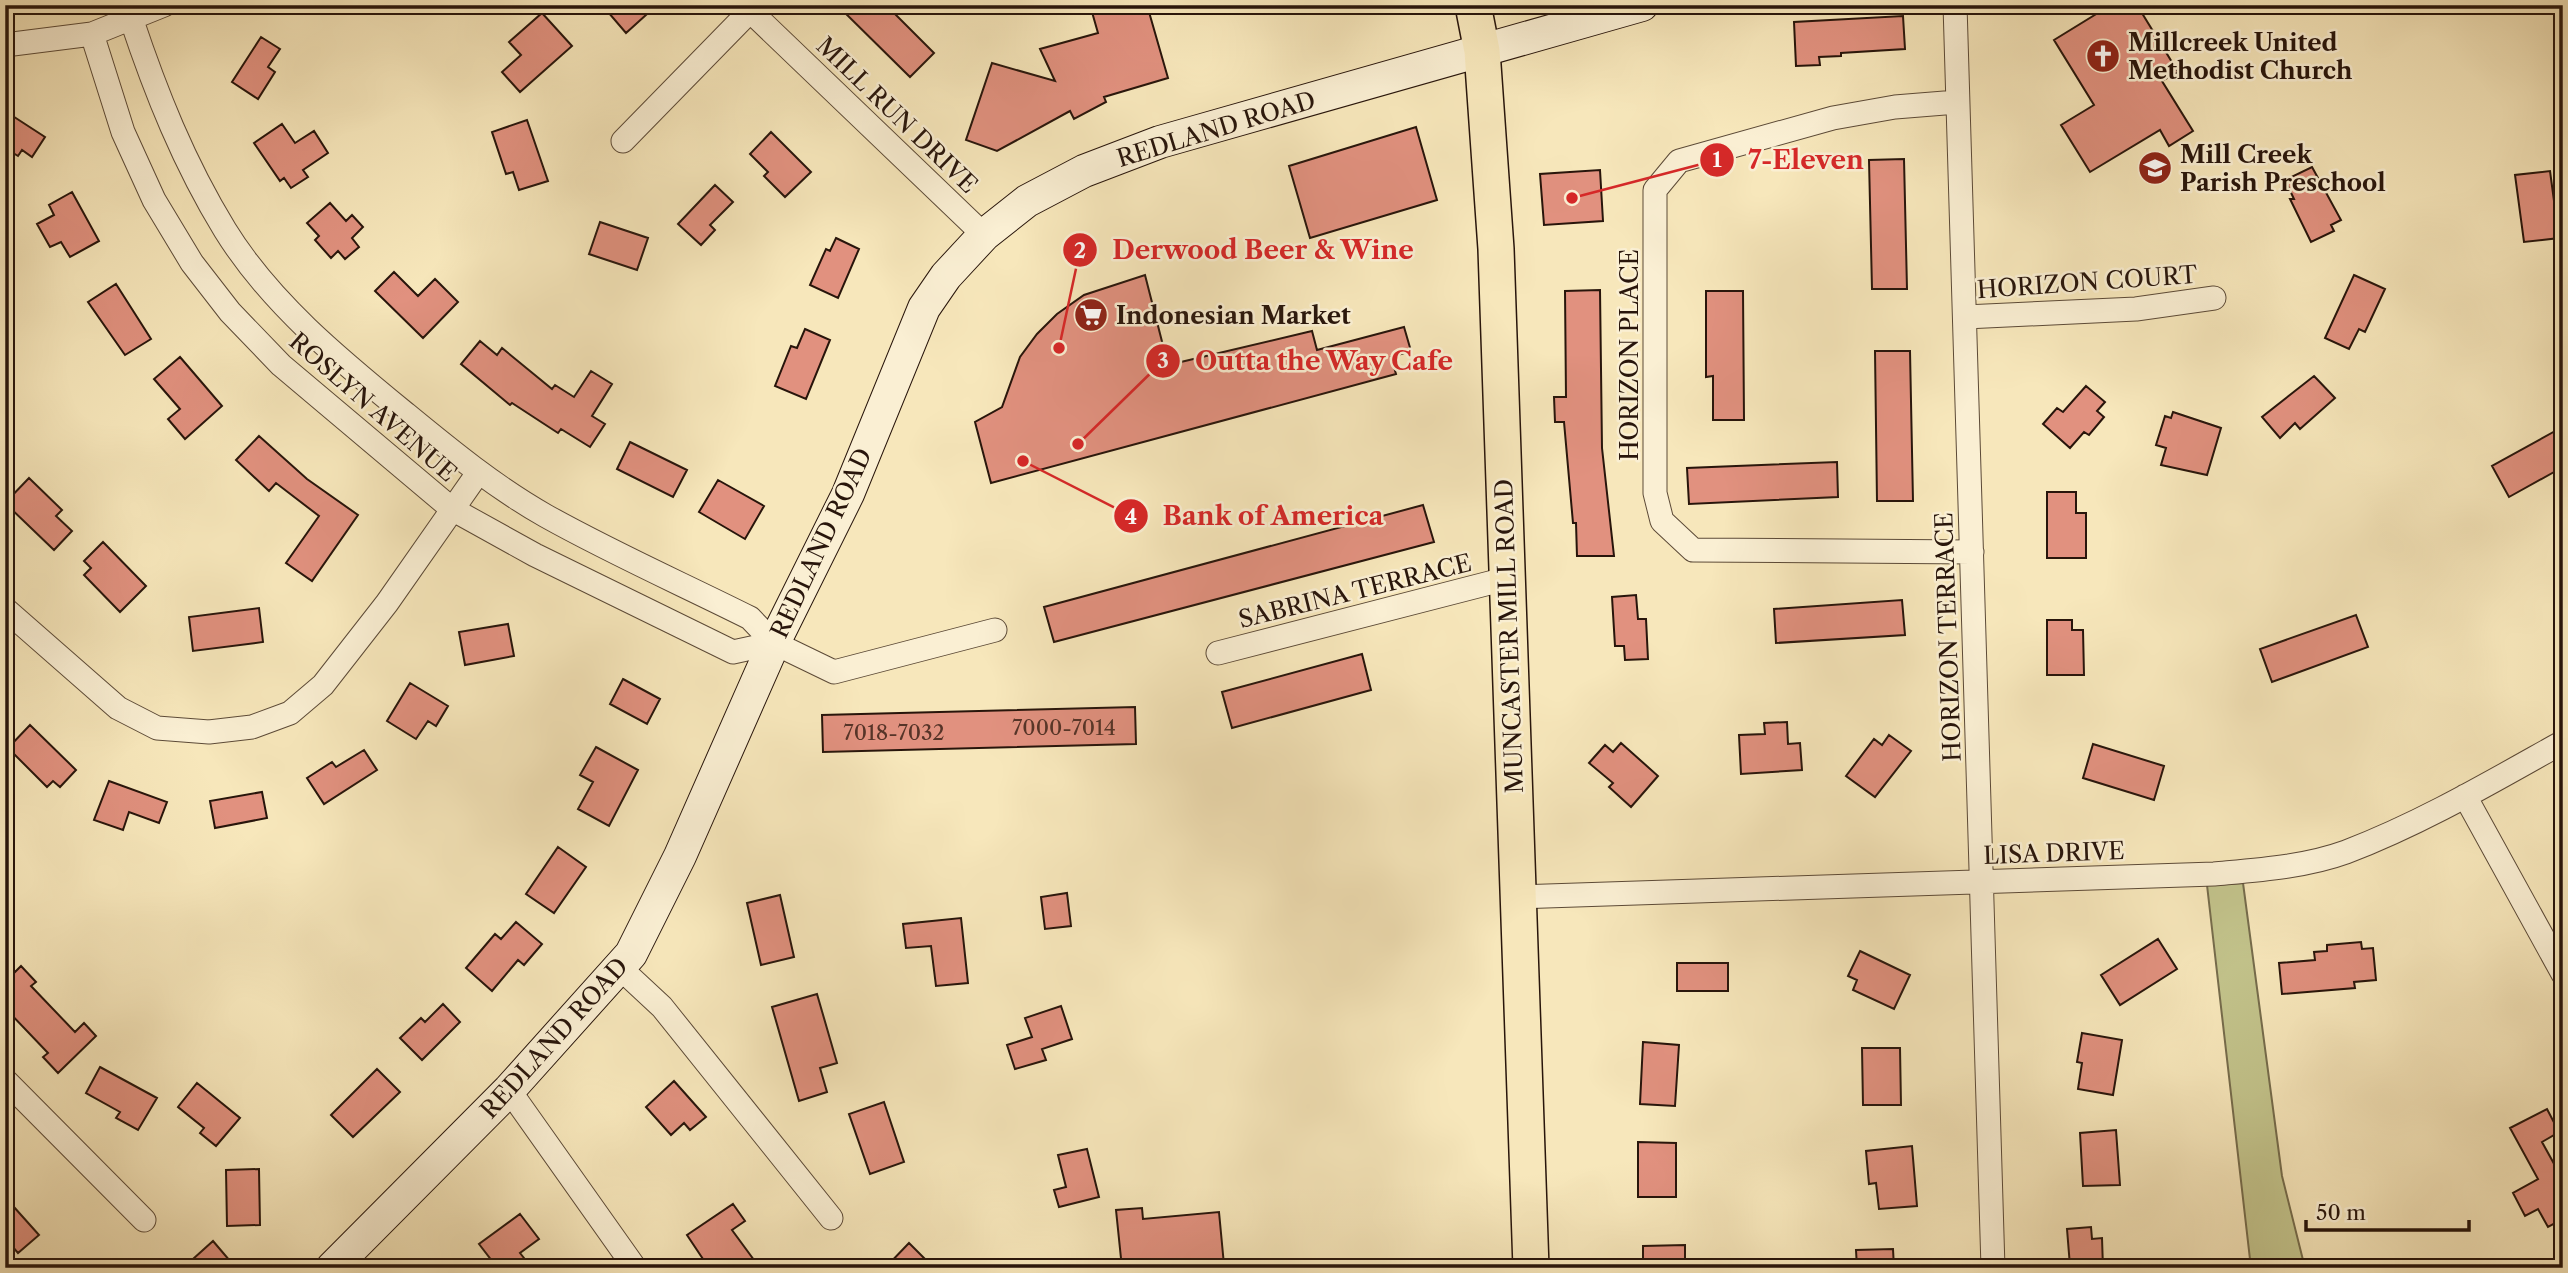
<svg xmlns="http://www.w3.org/2000/svg" width="2568" height="1273" font-family="'Libre Caslon Text',serif">
<style>
.green{fill:#c3c48c;stroke:#766c4c;stroke-width:2}
.building{fill:#e1917f;stroke:#28150b;stroke-width:2}
.lines{fill:none;stroke-linecap:round;stroke-linejoin:round}
.street-casing{stroke:#5c4a37;stroke-width:25}
.secondary-casing{stroke:#28150b;stroke-width:34}
.primary-casing{stroke:#28150b;stroke-width:38}
.street{stroke:#faefd3;stroke-width:23}
.secondary{stroke:#faefd3;stroke-width:32}
.primary{stroke:#f7e7bb;stroke-width:35}
.labels{text-anchor:middle;dominant-baseline:central;stroke-width:5;stroke-linejoin:round;paint-order:stroke}
.number-label{font-size:21px;fill:#563428}
.poi-label{font-size:24px;font-weight:bold;fill:#28150b;stroke:#faefd3;text-anchor:start}
.street-label{font-size:24px;fill:#28150b;stroke:#faefd3}
.leader{fill:none;stroke:#d62828;stroke-width:2.5}
.callout-dot{fill:#d62828;stroke:#faefd3;stroke-width:2.5}
.mark-label{font-size:21px;text-anchor:middle;font-weight:bold;fill:#fff}
.callout-label{font-size:26px;text-anchor:middle;font-weight:bold;fill:#d62828;stroke:#faefd3;stroke-width:5;stroke-linejoin:round;paint-order:stroke}
</style>
<rect width="100%" height="100%" fill="#f7e7bb"/>
<filter id="stains"><feTurbulence type="fractalNoise" baseFrequency=".00286" numOctaves="4"/><feColorMatrix values="0 0 0 0 .2 0 0 0 0 .09 0 0 0 0 .02 0 0 0 .5 -.17"/></filter>
<radialGradient id="worn" r=".72"><stop offset=".6" stop-color="#630" stop-opacity="0"/><stop offset="1" stop-color="#630" stop-opacity=".3"/></radialGradient>
<path class="green" d="M2243,883l39,293 23,92h-54l-44,-383z"/>
<path class="building" d="M602,5h55l-31,28z
M837,5h49l48,48 -24,24z
M1090,5h57l21,73 -64,19 2,5 -32,17 -4,-8 -73,40 -31,-11 26,-77 63,18 -15,-32 58,-16z
M2111,5h26l41,67 -16,9 31,50 -24,15 -9,-16 -70,42 -29,-47 33,-20 -40,-65z
M542,13l30,33 -52,46 -18,-20 19,-17 -12,-13z
M1903,16l2,33 -64,4v3l-22,1 1,8 -24,1 -2,-44z
M261,37l19,12 -12,18 7,5 -17,27 -26,-17z
M5,111l40,26 -13,20 -10,-7 -4,6 -13,-8z
M527,120l21,61 -29,9 -6,-18 -7,2 -14,-42z
M282,124l13,19 19,-12 14,22 -25,17 5,7 -17,11 -7,-10 -4,3 -26,-38z
M1416,127l21,73 -127,38 -21,-72z
M771,132l40,40 -26,25 -21,-21 4,-4 -18,-18z
M1904,159l3,130h-35l-3,-129z
M2312,167l29,53 -10,5 3,6 -23,11 -21,-43h4l-9,-19z
M1600,170l3,51 -59,4 -4,-51z
M2550,171l9,67 -35,4 -9,-67z
M715,185l18,17 -23,23 5,5 -14,15 -23,-21z
M72,192l27,49 -29,16 -9,-15 -11,5 -13,-23 17,-9 -5,-10z
M330,203l16,18 6,-6 11,12 -11,11 7,9 -14,12 -7,-8 -7,7 -16,-18 4,-4 -12,-13z
M600,222l48,16 -11,32 -48,-16z
M836,238l23,11 -21,49 -28,-13 16,-36 4,2z
M394,272l24,24 17,-17 23,23 -35,36 -48,-47z
M1145,275l23,90 144,-34 5,19 87,-23 7,24 -20,6 5,17 -405,109 -16,-61 27,-15 18,-50 17,-23 20,-20 27,-19z
M2354,275l31,14 -20,43 -6,-3 -10,20 -24,-11z
M116,284l35,55 -26,16 -37,-53z
M1600,290l2,158 12,108h-37l-1,-33h-3l-9,-101h-9l-1,-25h12l-1,-106z
M1706,291h37l1,129h-31v-44l-7,1z
M805,329l25,11 -24,59 -31,-13 16,-40 6,2z
M480,341l17,14 5,-7 50,41 3,-4 19,12 17,-26 21,13 -20,32 13,8 -15,23 -29,-18 -3,4 -46,-30 -2,2 -49,-41z
M1875,351h35l3,150h-36z
M180,357l42,49 -37,33 -17,-20 12,-10 -26,-30z
M2314,376l21,22 -35,31 -5,-6 -15,15 -18,-21z
M2086,386l19,16 -8,9 7,6 -15,18 -5,-3 -14,16 -27,-24 14,-16 6,4z
M2173,412l48,16 -14,47 -46,-10 5,-17 -10,-3 9,-29 6,2z
M2557,430l6,11v26l-54,30 -17,-31z
M259,436l48,43 51,36 -46,66 -26,-18 33,-47 -43,-33 -7,8 -33,-31z
M630,442l57,28 -14,27 -56,-28z
M1837,462l1,35 -149,7 -2,-36z
M29,478l33,32 -6,6 16,15 -18,19 -49,-47z
M718,480l46,26 -19,33 -46,-27z
M2047,492h29v21h10v45h-39z
M1423,505l11,37 -380,100 -10,-35z
M103,542l43,44 -26,26 -36,-37 7,-7 -7,-7z
M1636,595l2,24h8l2,40 -23,1 -1,-14h-9l-3,-49z
M1902,600l3,35 -129,8 -2,-34z
M259,608l4,34 -70,9 -4,-34z
M2356,615l12,32 -96,35 -12,-33z
M2047,620h25v10h11l1,45h-37z
M508,624l6,32 -49,9 -6,-33z
M1362,654l9,36 -139,38 -10,-36z
M623,679l37,20 -13,25 -37,-20z
M410,683l38,23 -12,20 -8,-5 -12,18 -29,-18z
M1135,707l1,37 -313,8 -1,-37z
M1787,722l1,22 12,-1 2,27 -61,4 -2,-39 26,-1 -1,-11z
M30,725l46,45 -16,17 -7,-6 -6,6 -39,-39z
M1889,735l22,16 -36,46 -29,-21 28,-37 8,6z
M1621,743l37,33 -27,31 -22,-20 4,-4 -24,-20 16,-18 8,7z
M2093,744l71,22 -10,34 -71,-22z
M596,747l42,23 -29,56 -31,-17 15,-27 -13,-7z
M364,750l13,20 -53,34 -17,-26 25,-16 4,5z
M109,781l58,21 -8,21 -30,-11 -6,18 -29,-10z
M262,792l5,26 -52,10 -5,-27z
M558,847l28,20 -32,46 -28,-19z
M1067,893l4,33 -26,3 -4,-32z
M780,895l14,62 -33,8 -14,-62z
M961,918l7,65 -32,3 -5,-40 -25,2 -3,-24z
M516,922l26,22 -18,21 -6,-5 -26,31 -26,-23 29,-34 6,5z
M2158,939l19,30 -57,36 -19,-30z
M2361,942l1,7 11,-1 3,32 -22,2 1,6 -73,6 -3,-31 36,-3 -1,-8 13,-1v-6z
M1860,951l50,24 -16,34 -41,-19 4,-10 -9,-4z
M5,962l10,10 6,-6 15,16 -5,4 44,46 9,-9 12,13 -38,37 -15,-16 5,-4 -43,-45z
M1677,963h51v28h-51z
M817,994l20,69 -17,5 7,24 -28,9 -27,-94z
M443,1004l17,18 -38,38 -22,-22 21,-20 4,4z
M1061,1006l11,33 -30,10 4,11 -31,9 -8,-24 25,-8 -7,-19z
M2082,1033l40,7 -9,55 -35,-6 4,-26 -5,-1z
M1643,1042l36,3 -4,61 -35,-2z
M1862,1048h38l1,57h-38z
M100,1067l57,31 -19,32 -22,-12 4,-6 -34,-19z
M377,1069l23,23 -47,45 -22,-22z
M674,1081l32,36 -16,13 -6,-7 -13,12 -25,-28z
M197,1083l43,35 -24,28 -16,-13 4,-5 -26,-21z
M884,1102l20,60 -34,12 -21,-60z
M2547,1109l12,23 -17,10 21,38v39l-15,8 -10,-18 -13,7 -12,-23 25,-14 -28,-51z
M2116,1130l4,55 -37,1 -3,-53z
M1638,1142l38,1v54h-38z
M1912,1146l5,60 -38,3 -3,-26 -7,1 -3,-33z
M1087,1149l12,48 -40,10 -5,-17 12,-3 -8,-32z
M259,1169l1,56 -33,1 -1,-56z
M5,1197l34,38 -21,18 -13,-15z
M733,1204l12,17 -13,9 22,30 -11,8h-34l-22,-33z
M1142,1208l1,11 76,-7 5,53 -102,3 -6,-58z
M520,1214l19,25 -19,14 4,5 -12,10 -8,-8 -8,6 -17,-22z
M2091,1227l1,12 10,-1 1,30 -33,-2 -3,-37z
M213,1241l23,27h-53z
M909,1243l25,25h-49z
M1685,1245v23h-42v-22z
M1893,1249l1,19h-37l-1,-18z"/>
<g class="lines">
<g class="street-casing">
<path id="street" d="M744,5l240,230
M1955,5l38,1263
M131,18c25,75 53,145 94,212 45,73 115,130 181,184 45,37 89,73 140,102 66,37 136,68 204,102l24,25 60,29 161,-42
M92,34l31,98 31,68 38,63 38,49 51,53 171,144 83,46 198,97 41,-9
M5,45l87,-11 72,-29
M1957,102l-62,5 -62,11 -154,43 -24,29v303l7,28 31,29 279,2
M623,141l127,-130
M1965,317l171,-8 78,-11
M5,609l113,99 39,20 52,4 43,-5 38,-14 33,-28 64,-82 91,-130
M1218,653l287,-74
M2465,796l98,178
M1519,897l695,-23c43,-4 91,-7 132,-22 76,-29 147,-71 217,-110
M619,967l43,40 169,211
M5,1080l139,140
M509,1090l126,178"/>
</g>
<g class="secondary-casing">
<path id="secondary" d="M332,1268l177,-178 122,-136 49,-98 94,-213 74,-149 76,-186 22,-32 38,-41 43,-34 57,-30 76,-29 482,-137"/>
</g>
<g class="primary-casing">
<path id="primary" d="M1473,5l9,46 14,198 35,1019"/>
</g>
<use href="#street" class="street"/>
<use href="#secondary" class="secondary"/>
<use href="#primary" class="primary"/>
</g>
<defs>
<g id="church-disc" transform="scale(1.75)"><circle r="9.5" fill="#8f2418" stroke="#faefd3"/><path d="M-1.2-6h2.4v3.5h3.3v2.4h-3.3V6h-2.4V-.1h-3.3v-2.4h3.3Z" fill="#fff"/></g>
<g id="school-disc" transform="scale(1.75)"><circle r="9.5" fill="#8f2418" stroke="#faefd3"/><path d="M0-5L7-2L0 1L-7-2ZM-4 1L0 2.5L4 1V4Q0 6-4 4Z" fill="#fff"/></g>
<g id="supermarket-disc" transform="scale(1.75)"><circle r="9.5" fill="#8f2418" stroke="#faefd3"/><path d="M-6-5.5h2.5l.6 2H6L4.5 2H-2.5L-4.4-4H-6ZM-1.5 3.2a1.3 1.3 0 1 0 .1 0ZM3 3.2a1.3 1.3 0 1 0 .1 0Z" fill="#fff"/></g>
</defs>
<g fill-rule="evenodd">
<use href="#church-disc" x="2103" y="56"/>
<use href="#school-disc" x="2155" y="168"/>
<use href="#supermarket-disc" x="1091" y="315"/>
</g>
<g class="labels">
<g class="number-label">
<text x="1064" y="727">7000-7014</text>
<text x="894" y="732">7018-7032</text>
</g>
<g class="poi-label">
<text x="2128" y="42">Millcreek United<tspan x="2128" dy="28">Methodist Church</tspan></text>
<text x="2180" y="154">Mill Creek<tspan x="2180" dy="28">Parish Preschool</tspan></text>
<text x="1116" y="315">Indonesian Market</text>
</g>
<g class="street-label">
<text transform="translate(897 115) rotate(44)">MILL RUN DRIVE</text>
<text transform="translate(1216 129) rotate(-17)">REDLAND ROAD</text>
<text transform="translate(2087 282) rotate(-4)">HORIZON COURT</text>
<text transform="translate(1629 355) rotate(-90)">HORIZON PLACE</text>
<text transform="translate(373 407) rotate(41)">ROSLYN AVENUE</text>
<text transform="translate(821 543) rotate(-65)">REDLAND ROAD</text>
<text transform="translate(1355 591) rotate(-14)">SABRINA TERRACE</text>
<text transform="translate(1509 636) rotate(-92)">MUNCASTER MILL ROAD</text>
<text transform="translate(1948 637) rotate(-92)">HORIZON TERRACE</text>
<text transform="translate(2054 853) rotate(-2)">LISA DRIVE</text>
<text transform="translate(554 1038) rotate(-48)">REDLAND ROAD</text>
</g>
</g>
<path class="leader" d="M1572 198L1717 160M1059 348L1080 250M1078 444L1163 361M1023 461L1131 516"/>
<g class="callout-dot">
<circle cx="1572" cy="198" r="7"/>
<circle cx="1059" cy="348" r="7"/>
<circle cx="1078" cy="444" r="7"/>
<circle cx="1023" cy="461" r="7"/>
<circle cx="1717" cy="160" r="18"/>
<circle cx="1080" cy="250" r="18"/>
<circle cx="1163" cy="361" r="18"/>
<circle cx="1131" cy="516" r="18"/>
</g>
<g class="mark-label">
<text x="1717" y="167">1</text>
<text x="1080" y="258">2</text>
<text x="1163" y="368">3</text>
<text x="1131" y="524">4</text>
</g>
<g class="callout-label">
<text x="1806" y="169">7-Eleven</text>
<text x="1263" y="259">Derwood Beer &amp; Wine</text>
<text x="1324" y="370">Outta the Way Cafe</text>
<text x="1273" y="525">Bank of America</text>
</g>
<rect width="2568" height="1273" fill="none" stroke="#f7e7bb" stroke-width="28"/>
<rect x="7" y="7" width="2554" height="1259" fill="none" stroke="#28150b" stroke-width="3.5"/>
<rect x="14" y="14" width="2540" height="1245" fill="none" stroke="#28150b" stroke-width="2"/>
<path d="M2306 1220v10h163v-10" fill="none" stroke="#28150b" stroke-width="3.5"/>
<text x="2316" y="1220" font-size="21" fill="#28150b" stroke="#faefd3" stroke-width="5" paint-order="stroke">50 m</text>
<rect width="100%" height="100%" filter="url(#stains)"/>
<rect width="100%" height="100%" fill="url(#worn)"/>
</svg>
